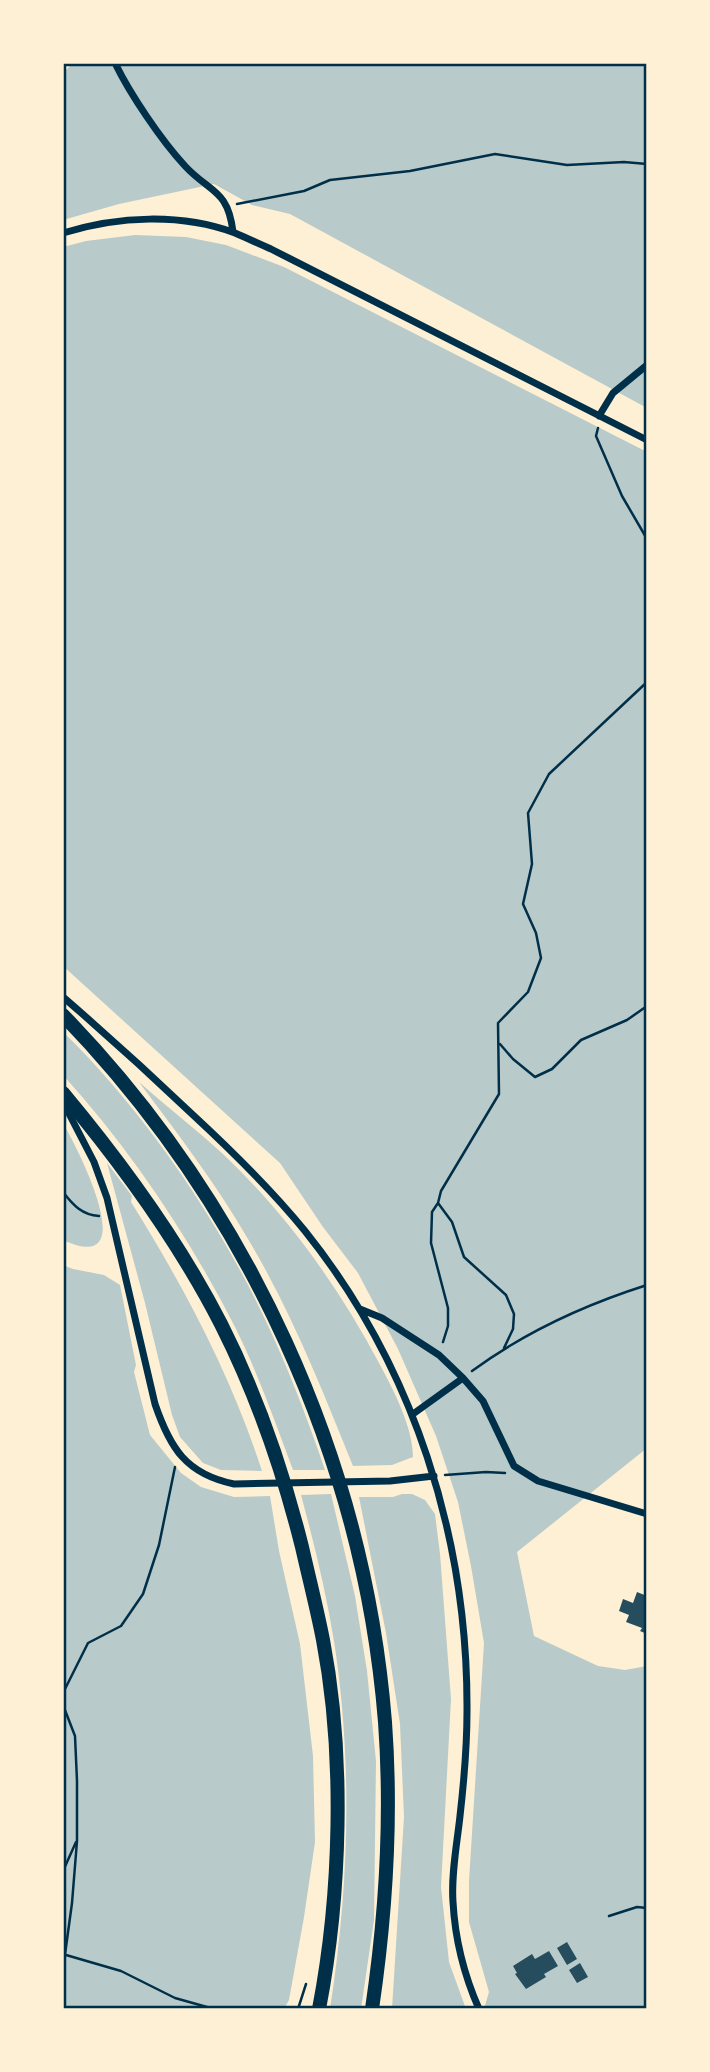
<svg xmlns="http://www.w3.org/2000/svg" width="710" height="2072" font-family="Roboto,sans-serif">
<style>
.green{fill:#b9caca}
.building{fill:#264d5e}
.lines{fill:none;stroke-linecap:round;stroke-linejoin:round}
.path{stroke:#003049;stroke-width:2.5}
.minor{stroke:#003049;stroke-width:7}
.primary{stroke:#003049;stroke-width:14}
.neatline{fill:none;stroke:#003049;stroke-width:2.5}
</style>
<rect width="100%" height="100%" fill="#fdf0d5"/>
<path class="green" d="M73,63h574v345l-357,-194 -38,-9 -38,-21 -95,20 -56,16v-143l3,-7z
M135,235l51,2 40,8 58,22 363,185v996l-130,104 17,84 64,30 27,4 22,-4v343h-163l5,-17 -20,-70v-41l15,-238 -13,-77 -13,-64 -22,-66 -38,-87 -40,-76 -35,-46 -43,-64 -217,-197v-719l23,-6z
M63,1032c84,81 165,202 212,309 19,42 35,85 50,129h-32c-18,-48 -35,-97 -58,-143 -46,-90 -104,-177 -172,-252z
M139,1082c28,25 58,48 85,73 63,60 114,131 155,208 14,26 34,64 34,94l-21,8 -39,1c-31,-77 -62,-155 -105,-227 -32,-55 -70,-105 -109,-157z
M63,1123c14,24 82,155 0,117z
M107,1163l25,33 -1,6c53,85 100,173 131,269l-41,-1 -18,-7 -23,-26 -8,-22 -27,-112z
M63,1265l10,4 31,6 16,10 16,80 -2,7 16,63 31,38 20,14 33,10 36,-1 9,55 21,93 13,112 2,86 -11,75 -15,83 -5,9c-12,0 -45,-3 -53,0h-168z
M331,1494l24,102 12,75 9,90 -2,159 -13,89h-31c19,-121 23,-246 4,-368 -8,-49 -20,-98 -33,-146z
M402,1494h10l13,6 10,14 5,40 11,145 -10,188 8,75 17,47h-74l12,-192 -4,-93 -14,-91 -27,-136h34z"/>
<path class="building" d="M637,1592l10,4v38l-7,-3 2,-3 -16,-6 3,-7 -10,-4 4,-12 10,4z
M567,1942l10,17 -10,6 -10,-17z
M549,1951l9,15 -14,8 2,3 -20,12 -11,-15 2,-1 -4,-7 19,-12 3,5z
M580,1963l8,14 -11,6 -8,-13z"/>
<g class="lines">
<path class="path" d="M237,204l67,-13 26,-11 80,-9 85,-17 72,11 57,-3 23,2
M598,428l-2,8 26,60 25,43
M500,1044l13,15 22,18 17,-8 29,-29 46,-20 20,-14
M63,1192c10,13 19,23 36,24
M438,1203l-6,9 -1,31 17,65v18l-5,16
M504,1348l9,-19 1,-15 -8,-19 -42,-38 -12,-35 -14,-19 3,-12 58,-97 -1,-71 30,-31 13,-34 -5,-25 -13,-29 9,-40 -4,-51 21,-39 98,-92
M472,1371c53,-39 112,-66 175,-86
M445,1475l41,-3 19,1
M63,1693l25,-50 33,-17 22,-32 16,-49 16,-78
M63,1705l12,31 2,45v60l-5,62 -9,66
M63,1871l13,-29
M609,1916l28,-9 10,1
M66,1955l55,16 54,27 39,11
M298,2009l8,-25"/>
<path class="minor" d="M115,63c15,31 46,77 70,103 25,27 43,23 48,66
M63,233c55,-17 118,-20 172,0 12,5 24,11 36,16l376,191
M599,416l14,-23 34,-28
M63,997c44,38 87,77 129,117 40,37 79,75 113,117 109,136 163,307 162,480 0,35 -3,70 -7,105 -3,28 -9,58 -7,86 2,37 11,73 26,107
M63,1102l31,60 13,36 48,206c15,44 31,70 79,80l156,-3 44,-5
M360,1309l22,9 57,37 24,23 20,23 31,65 24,15 109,33
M413,1414l50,-36"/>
<path class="primary" d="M63,1015c184,190 301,443 322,707 7,96 1,192 -13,287
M63,1093c60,72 115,147 158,231 36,71 62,147 81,223 7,31 15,62 21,93 22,115 18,255 -4,369"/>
</g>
<rect width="710" height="2072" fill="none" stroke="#fdf0d5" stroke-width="130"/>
<rect x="65" y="65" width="580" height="1942" class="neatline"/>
</svg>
